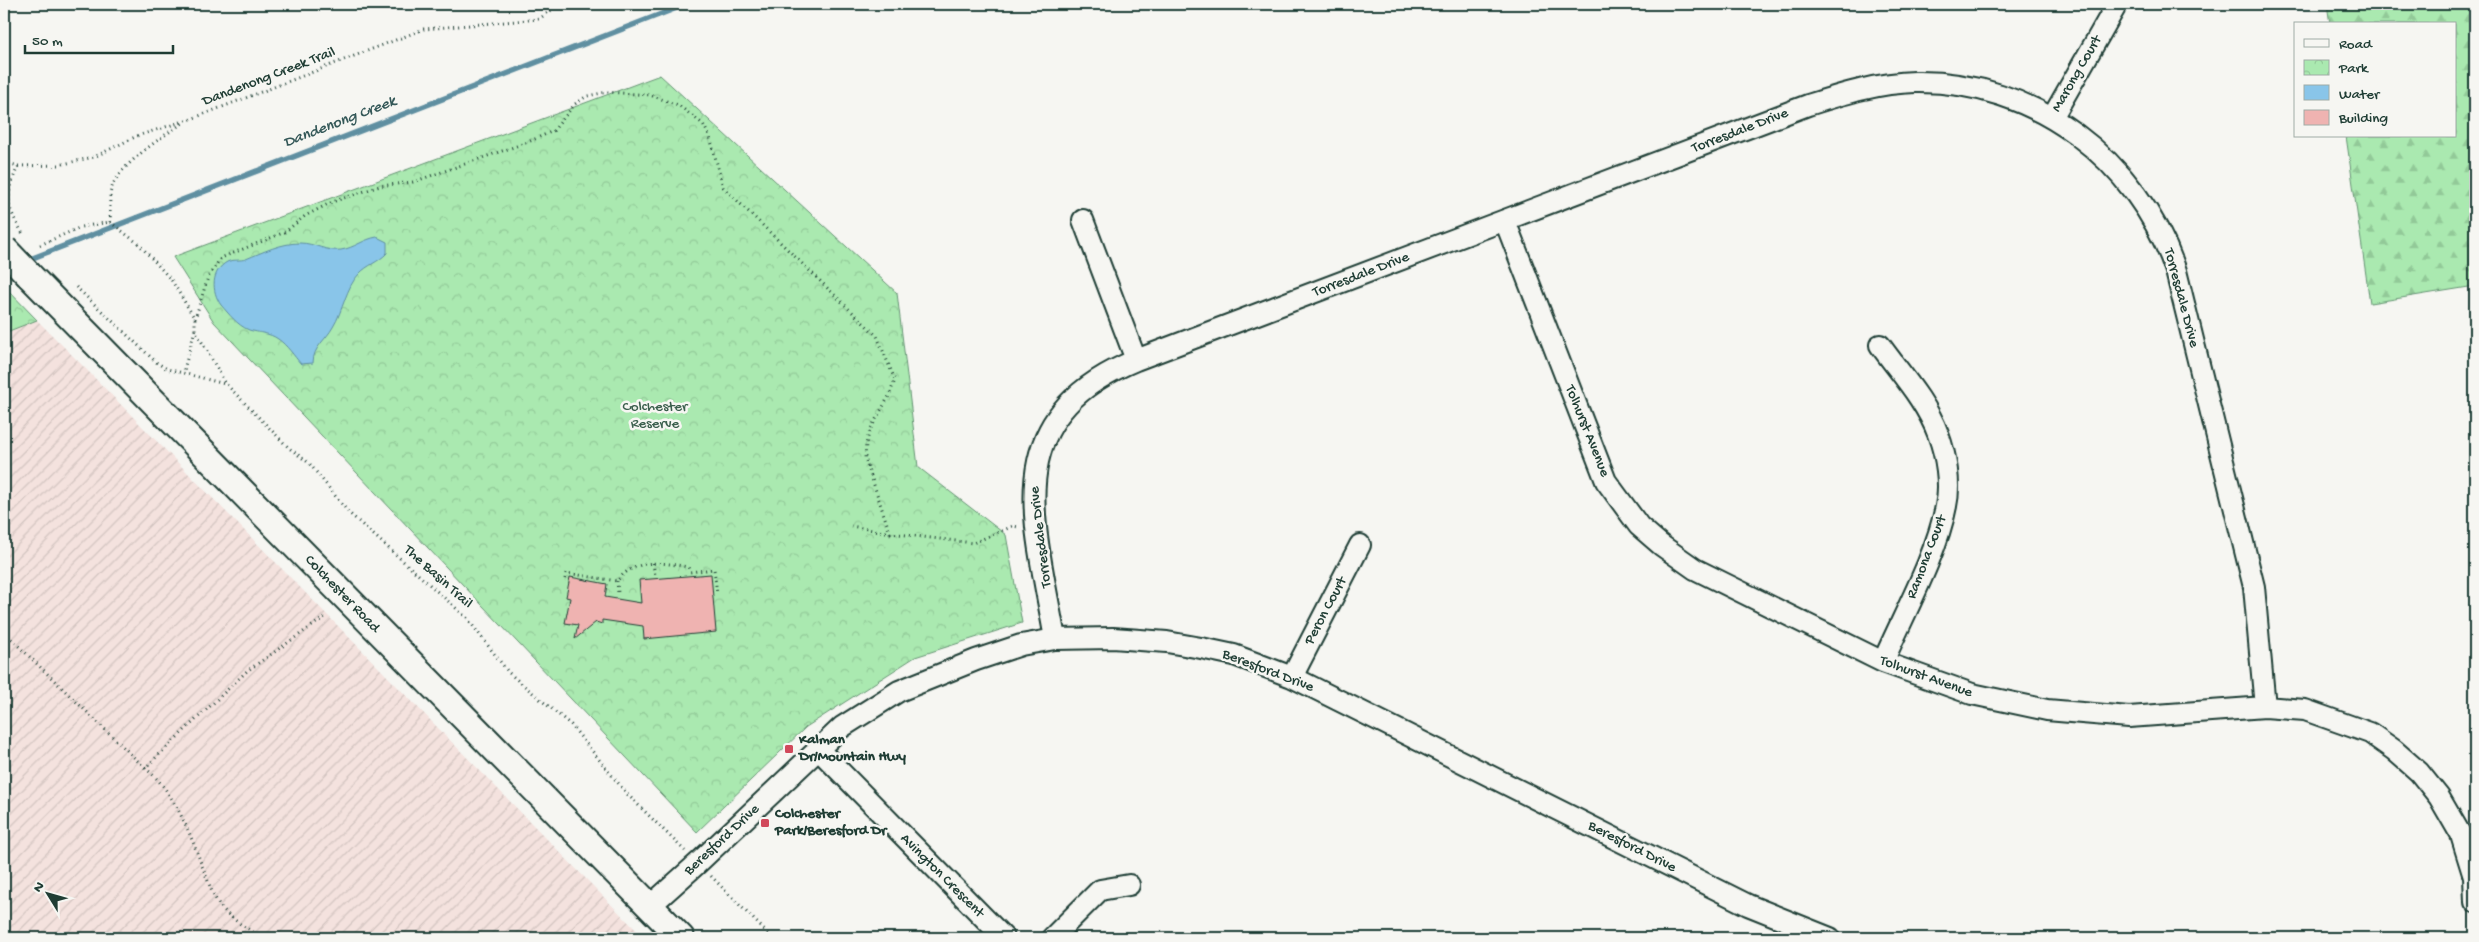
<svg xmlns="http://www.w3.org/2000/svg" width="2479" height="942" font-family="'Gochi Hand',sans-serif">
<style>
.industrial{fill:url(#industrial-furrows)}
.forest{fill:url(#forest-firs);stroke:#649372}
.park{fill:url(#park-crowns);stroke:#649372}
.water{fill:#89c5e9;stroke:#5f8fa1}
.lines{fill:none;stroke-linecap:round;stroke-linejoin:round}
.stream{stroke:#5f8fa1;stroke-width:5.5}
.building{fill:#efb3b1;stroke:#1f3d34}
.minor-casing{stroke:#1f3d34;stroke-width:24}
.major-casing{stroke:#1f3d34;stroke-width:30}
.path{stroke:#1f3d34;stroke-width:3;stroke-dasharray:1 4;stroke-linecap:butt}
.minor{stroke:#f6f6f2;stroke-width:20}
.major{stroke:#f6f6f2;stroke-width:26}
.major-bridge-casing{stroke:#1f3d34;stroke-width:30;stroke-linecap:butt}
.major-bridge{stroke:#f6f6f2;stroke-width:26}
.poi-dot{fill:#d1495b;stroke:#f6f6f2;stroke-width:2}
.labels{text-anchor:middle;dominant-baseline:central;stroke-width:5;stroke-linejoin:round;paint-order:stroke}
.street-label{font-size:15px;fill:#1f3d34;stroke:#f6f6f2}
.park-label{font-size:15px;fill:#3b5f4d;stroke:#f6f6f2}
.poi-label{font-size:15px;font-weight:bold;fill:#1f3d34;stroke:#f6f6f2;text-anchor:start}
.water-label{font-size:16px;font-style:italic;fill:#345858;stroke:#f6f6f2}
</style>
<defs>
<pattern id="industrial-furrows" width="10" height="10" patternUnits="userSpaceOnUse" patternTransform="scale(1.25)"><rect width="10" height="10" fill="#f4e2de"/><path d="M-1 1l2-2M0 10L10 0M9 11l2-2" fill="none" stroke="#d1c3bf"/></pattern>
<pattern id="forest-firs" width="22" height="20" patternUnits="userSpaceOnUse" patternTransform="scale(1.25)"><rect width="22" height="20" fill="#aae9b0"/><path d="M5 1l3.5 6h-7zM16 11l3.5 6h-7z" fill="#92c998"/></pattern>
<pattern id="park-crowns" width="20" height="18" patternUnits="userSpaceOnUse" patternTransform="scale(1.25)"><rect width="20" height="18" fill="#aae9b0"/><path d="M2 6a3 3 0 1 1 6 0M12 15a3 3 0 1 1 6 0" fill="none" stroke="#92c998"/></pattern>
</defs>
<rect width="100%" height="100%" fill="#f6f6f2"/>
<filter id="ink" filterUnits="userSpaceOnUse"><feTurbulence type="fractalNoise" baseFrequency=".02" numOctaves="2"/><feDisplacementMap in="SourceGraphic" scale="10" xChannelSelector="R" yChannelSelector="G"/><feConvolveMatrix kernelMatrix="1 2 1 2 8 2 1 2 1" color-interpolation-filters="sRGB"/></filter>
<g filter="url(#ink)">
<path class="industrial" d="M37,320l46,46 561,572h-640v-605z"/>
<path class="forest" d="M2327,4h148v282l-105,17 -24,-167h109v-112h-125z"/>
<path class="park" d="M660,75l237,218 21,174 88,68 16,88 -107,34 -109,70 -109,105 -483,-510 -41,-65z
M4,286l33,34 -33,13z"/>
<path class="water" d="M377,237l10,5v11c-8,9 -20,12 -28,21 -13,13 -16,37 -26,53 -7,13 -20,20 -20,36l-12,1c-7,-8 -14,-19 -23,-25 -8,-6 -19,-6 -29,-9 -12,-5 -20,-16 -28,-25 -10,-14 -10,-34 6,-43 6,-3 13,-1 19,-3 17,-7 35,-16 54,-16 15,0 26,9 41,7 13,-2 23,-11 36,-13z"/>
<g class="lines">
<path class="stream" d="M25,261l662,-257"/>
</g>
<path class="building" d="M711,574l5,58 -72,7 -1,-13 -41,-6v4l-6,-2 -21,17 3,-14 -13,-2 5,-25 -4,-1 4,-20 37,7 -2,13 36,6 -2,-23z"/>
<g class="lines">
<g class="minor-casing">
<path id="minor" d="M2052,118l65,-114
M1083,220l53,140
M1505,221l101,260 33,45 22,19 34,24 188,93 89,32 75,16 82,7 136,-10 40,3 65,23 24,17 25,22 20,25 22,38 13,42 1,25
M1880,345c20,28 46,56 58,89 8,21 13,50 8,72 -9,48 -43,110 -63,156
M1055,639c-20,-118 -59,-221 81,-279l672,-255c35,-11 69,-22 107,-23 119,-2 223,78 261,189l78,316 11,120
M1292,677l68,-132
M818,749l186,189
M650,906l48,-43 144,-136 57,-36 77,-31 45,-15 34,-6 58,-1 54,4 34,6 33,7 58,22 456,228 82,33
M1052,938l48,-48 29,-5"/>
</g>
<g class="major-casing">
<path id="major" d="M29,275l652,663"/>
</g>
<path class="path" d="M4,162l14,4c-13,33 -13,37 5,68
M18,166l41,-1 35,-8 43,-21 44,-14
M110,222l29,22 33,37 23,38v11l31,54 63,64 20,15 40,50 118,105 42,55 62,52 56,69 58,57
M110,222c1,-11 -2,-26 2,-35 8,-23 54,-53 74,-66l238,-92 115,-10 21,-15
M40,245l41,-18 29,-5
M76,287l80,75 11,7 16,4
M195,319l13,-42 13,-19 64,-26 20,-16 27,-14 48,-16 33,-4 115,-40 25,-11 22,-27 12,-8 20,-4 43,3 28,10 25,19 7,13 13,50 154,149 18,44 -6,16 -19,34 -4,14 -1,14 25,75 -39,-7
M195,330l-12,43 42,11
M890,533l83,10 40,-17 5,1
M653,563l2,12
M565,579l1,-6 51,8c19,-23 44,-19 71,-14l2,5 24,-3 3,25
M617,581l1,12
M4,632l141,136 102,-97 78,-54
M145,768c28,21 45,65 57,98 6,13 10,30 19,41 12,14 27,22 43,31
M711,876l61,62"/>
<use href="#minor" class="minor"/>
<use href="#major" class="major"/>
<g class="major-bridge-casing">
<path id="major-bridge" d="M4,249l25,26"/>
</g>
<use href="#major-bridge" class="major-bridge"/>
</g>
</g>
<g class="poi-dot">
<rect x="784" y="744" width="10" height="10" rx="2.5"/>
<rect x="760" y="818" width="10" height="10" rx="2.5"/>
</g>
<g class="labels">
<g class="street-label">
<text transform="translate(2077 74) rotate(-60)">Marong Court</text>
<text transform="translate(269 77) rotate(-21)">Dandenong Creek Trail</text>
<text transform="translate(1740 131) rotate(-21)">Torresdale Drive</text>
<text transform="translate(1361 275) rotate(-21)">Torresdale Drive</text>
<text transform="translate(2181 298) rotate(75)">Torresdale Drive</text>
<text transform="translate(1587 431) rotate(68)">Tolhurst Avenue</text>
<text transform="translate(1041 537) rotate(-97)">Torresdale Drive</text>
<text transform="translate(1927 557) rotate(-69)">Ramona Court</text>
<text transform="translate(438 577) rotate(42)">The Basin Trail</text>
<text transform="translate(342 594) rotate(46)">Colchester Road</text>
<text transform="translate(1326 611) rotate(-62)">Peron Court</text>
<text transform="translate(1268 671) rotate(21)">Beresford Drive</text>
<text transform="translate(1926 677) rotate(20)">Tolhurst Avenue</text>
<text transform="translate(722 840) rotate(-43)">Beresford Drive</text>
<text transform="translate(1632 847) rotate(27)">Beresford Drive</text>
<text transform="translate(942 876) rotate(45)">Avington Crescent</text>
</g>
<g class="park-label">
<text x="655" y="407">Colchester<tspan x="655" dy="17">Reserve</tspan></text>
</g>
<g class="poi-label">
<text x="799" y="740">Kalman<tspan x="799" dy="17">Dr/Mountain Hwy</tspan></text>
<text x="775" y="814">Colchester<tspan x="775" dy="17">Park/Beresford Dr</tspan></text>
</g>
<g class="water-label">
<text transform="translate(340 123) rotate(-21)">Dandenong Creek</text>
</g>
</g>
<rect width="2479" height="942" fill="none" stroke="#f6f6f2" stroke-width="20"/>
<rect x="10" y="10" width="2459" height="922" fill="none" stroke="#1f3d34" stroke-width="2" filter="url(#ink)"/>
<rect x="2294" y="22" width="162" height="115" fill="#f6f6f2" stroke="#a0aca6"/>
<rect x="2304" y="39" width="25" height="8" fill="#f6f6f2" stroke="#a0aca6"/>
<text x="2339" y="48" font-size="15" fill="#1f3d34">Road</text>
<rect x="2304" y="60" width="25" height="15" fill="url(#park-crowns)" stroke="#a0aca6"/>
<text x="2339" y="72" font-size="15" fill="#1f3d34">Park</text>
<rect x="2304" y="85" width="25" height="15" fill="#89c5e9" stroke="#a0aca6"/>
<text x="2339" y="98" font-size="15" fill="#1f3d34">Water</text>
<rect x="2304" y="110" width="25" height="15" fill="#efb3b1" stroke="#a0aca6"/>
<text x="2339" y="122" font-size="15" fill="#1f3d34">Building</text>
<g transform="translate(48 894) rotate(307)" stroke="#f6f6f2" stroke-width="4" paint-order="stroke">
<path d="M0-4L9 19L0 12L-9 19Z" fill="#1f3d34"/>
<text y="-8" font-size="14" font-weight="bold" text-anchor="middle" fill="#1f3d34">N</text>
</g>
<path d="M25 45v8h148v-8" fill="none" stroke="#1f3d34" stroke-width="2.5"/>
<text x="32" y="45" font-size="15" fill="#1f3d34" stroke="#f6f6f2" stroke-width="4" paint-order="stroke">50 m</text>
</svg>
